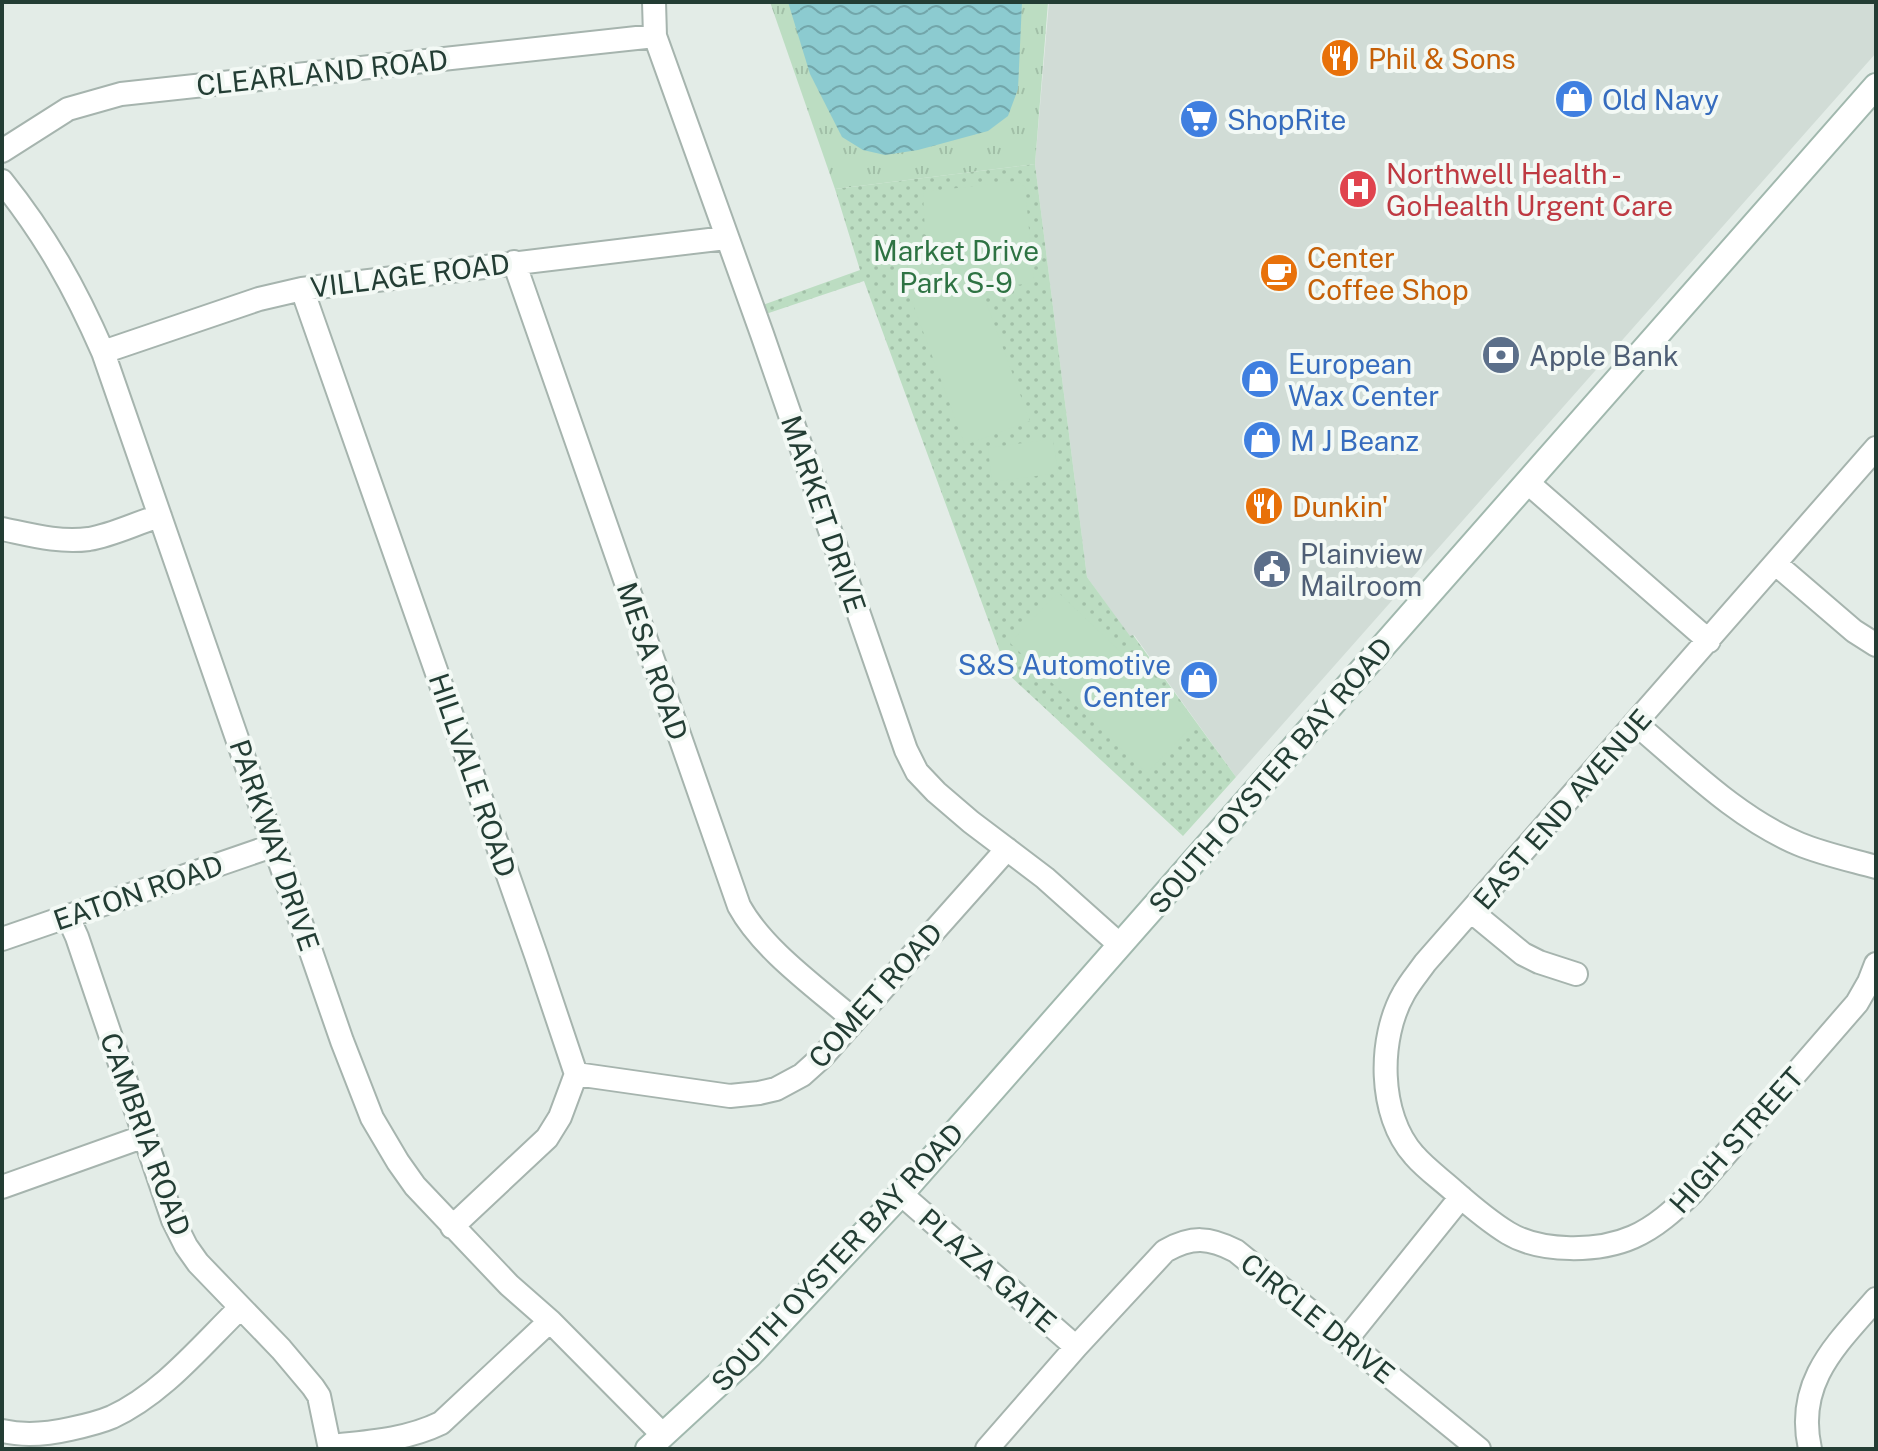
<svg xmlns="http://www.w3.org/2000/svg" width="1878" height="1451" font-family="'Public Sans',sans-serif">
<style>
.built{fill:#d1dcd6}
.grass{fill:url(#grass-tufts)}
.park{fill:url(#park-dots)}
.pitch{fill:#bcddc2}
.water{fill:url(#water-waves)}
.lines{fill:none;stroke-linecap:round;stroke-linejoin:round}
.minor-casing{stroke:#a6b4ae;stroke-width:26}
.secondary-casing{stroke:#a1b8ae;stroke-width:28}
.minor{stroke:#fff;stroke-width:22}
.secondary{stroke:#fff;stroke-width:24}
.labels{text-anchor:middle;dominant-baseline:central;stroke-width:8;stroke-linejoin:round;paint-order:stroke}
.food-label{font-size:28px;fill:#c56008;stroke:#f3f9f5;text-anchor:start}
.street-label{font-size:28px;fill:#233d34;stroke:#f3f9f5}
.shop-label{font-size:28px;fill:#366cbe;stroke:#f3f9f5;text-anchor:start}
.health-label{font-size:28px;fill:#be3a42;stroke:#f3f9f5;text-anchor:start}
.park-label{font-size:28px;fill:#2e7343;stroke:#f3f9f5}
.service-label{font-size:28px;fill:#4e5e75;stroke:#f3f9f5;text-anchor:start}
</style>
<defs>
<pattern id="grass-tufts" width="24" height="20" patternUnits="userSpaceOnUse" patternTransform="scale(2)"><rect width="24" height="20" fill="#bcddc2"/><path d="M3 7l-1-3M5 7V3M7 7l1-3M15 17l-1-3M17 17v-4M19 17l1-3" fill="none" stroke="#a1bfa7"/></pattern>
<pattern id="park-dots" width="8" height="8" patternUnits="userSpaceOnUse" patternTransform="scale(2)"><rect width="8" height="8" fill="#bcddc2"/><path d="M2 2h.1M6 6h.1" fill="none" stroke="#a1bfa7" stroke-width="1.8" stroke-linecap="round"/></pattern>
<pattern id="water-waves" width="16" height="10" patternUnits="userSpaceOnUse" patternTransform="scale(2)"><rect width="16" height="10" fill="#8ccbd0"/><path d="M0 5q4-4 8 0t8 0" fill="none" stroke="#72a6aa"/></pattern>
</defs>
<rect width="100%" height="100%" fill="#e3ece7"/>
<path class="built" d="M1049,2h827v51l-640,724 -102,-142 -4,2 -43,-60 -52,-413z"/>
<path class="grass" d="M770,2h278l-13,162 -200,25z"/>
<path class="park" d="M1035,164l52,413 43,59 3,-1 103,142 -53,59 -175,-162 -144,-393 -107,36 -3,-9 106,-38 -25,-81z"/>
<path class="pitch" d="M1017,181l8,6 9,96 -45,5 -9,-2 50,135 -65,24 -65,-176 36,-13 -11,-23 -2,-41z
M1053,439l5,34 -66,9 -4,-34z
M1058,592l137,131 -48,50 -137,-130z"/>
<path class="water" d="M788,2h234l-4,87 -10,27 -20,15 -70,19 -33,5 -22,-5 -21,-13 -32,-63z"/>
<g class="lines">
<g class="minor-casing">
<path id="minor" d="M654,2l1,34 107,298 144,416 11,22 19,20 35,30 74,56 75,67
M2,151l66,-42 53,-15 534,-58
M2,181c44,55 73,107 101,171l239,689 30,77 26,44 17,24 94,99 41,36 113,114
M514,262l225,644c24,44 77,81 115,114
M302,289l234,666 40,119 -16,43 -13,21 -95,89
M103,352l156,-53 43,-10 424,-51
M1876,448l-451,515c-7,10 -15,19 -21,30 -26,45 -26,122 10,162 12,14 28,25 41,37 16,14 35,30 53,41 33,20 91,19 125,4 23,-10 41,-27 59,-44l165,-190 12,-21 7,-18
M1527,482l182,159
M2,529c29,6 57,14 87,10 24,-4 47,-16 71,-23
M1776,564l78,67 22,14
M1636,724c51,43 101,94 163,120 24,10 52,16 77,23
M1472,912l51,42 16,8 37,12
M68,917l9,20 96,283 13,26 12,17 83,86 32,38 6,9 11,53
M2,939l273,-94
M576,1074l154,22 29,-3 17,-4 26,-14 20,-18 185,-208
M2,1187l143,-51
M901,1194l175,153
M1346,1340l115,-143
M2,1431c22,5 46,3 68,-2 14,-3 28,-6 42,-12 50,-23 89,-71 128,-109
M330,1446c39,-4 76,-6 111,-23l109,-102
M987,1449l89,-102 89,-96c27,-15 44,-14 71,0l243,198
M1810,1449c-15,-67 26,-104 66,-150"/>
</g>
<g class="secondary-casing">
<path id="secondary" d="M648,1449l102,-94 151,-161 975,-1108"/>
</g>
<use href="#minor" class="minor"/>
<use href="#secondary" class="secondary"/>
</g>
<defs>
<g id="restaurant-disc" transform="scale(2)"><circle r="9.5" fill="#e8710a" stroke="#f3f9f5"/><path d="M-5-6h1v4h1v-4h1v4h1v-4h1v5L-1.5 .5V6h-2V.5L-5-1ZM5-6V6H3V1.5H1.5Q1.5-4 5-6Z" fill="#fff"/></g>
<g id="shop-disc" transform="scale(2)"><circle r="9.5" fill="#3f7fe0" stroke="#f3f9f5"/><path d="M-5-2.5h2.3a2.7 3.5 0 0 1 5.4 0H5L5.5 6h-11ZM-1.5-2.5h3a1.5 2.3 0 0 0-3 0Z" fill="#fff"/></g>
<g id="supermarket-disc" transform="scale(2)"><circle r="9.5" fill="#3f7fe0" stroke="#f3f9f5"/><path d="M-6-5.5h2.5l.6 2H6L4.5 2H-2.5L-4.4-4H-6ZM-1.5 3.2a1.3 1.3 0 1 0 .1 0ZM3 3.2a1.3 1.3 0 1 0 .1 0Z" fill="#fff"/></g>
<g id="hospital-disc" transform="scale(2)"><circle r="9.5" fill="#e0444e" stroke="#f3f9f5"/><path d="M-5-5h3v3.5h4V-5h3V5h-3V1.5h-4V5h-3Z" fill="#fff"/></g>
<g id="cafe-disc" transform="scale(2)"><circle r="9.5" fill="#e8710a" stroke="#f3f9f5"/><path d="M-5.5-4.5H6V0H3Q3 3.5 0 3.5H-2.5Q-5.5 3.5-5.5 0ZM3-3.2v2h1.7v-2ZM-6 4.5H4V6H-6Z" fill="#fff"/></g>
<g id="bank-disc" transform="scale(2)"><circle r="9.5" fill="#5c6f8a" stroke="#f3f9f5"/><path d="M-6-4H6V4H-6ZM0-2.3a2.3 2.3 0 1 0 0 4.6a2.3 2.3 0 1 0 0-4.6Z" fill="#fff"/></g>
<g id="civic-disc" transform="scale(2)"><circle r="9.5" fill="#5c6f8a" stroke="#f3f9f5"/><path d="M-.6-6.5H3V-4.5H.6V-3L4-1V1h2V6H-6V1h2V-1L-.6-3ZM-1.2 2.5V6h2.4V2.5Z" fill="#fff"/></g>
</defs>
<g fill-rule="evenodd">
<use href="#restaurant-disc" x="1340" y="58"/>
<use href="#shop-disc" x="1574" y="99"/>
<use href="#supermarket-disc" x="1199" y="119"/>
<use href="#hospital-disc" x="1358" y="189"/>
<use href="#cafe-disc" x="1279" y="273"/>
<use href="#bank-disc" x="1501" y="355"/>
<use href="#shop-disc" x="1260" y="379"/>
<use href="#shop-disc" x="1262" y="440"/>
<use href="#restaurant-disc" x="1264" y="506"/>
<use href="#civic-disc" x="1272" y="569"/>
<use href="#shop-disc" x="1199" y="680"/>
</g>
<g class="labels">
<g class="food-label">
<text x="1368" y="58">Phil &amp; Sons</text>
<text x="1307" y="257">Center<tspan x="1307" dy="32">Coffee Shop</tspan></text>
<text x="1292" y="506">Dunkin'</text>
</g>
<g class="street-label">
<text transform="translate(322 72) rotate(-6)">CLEARLAND ROAD</text>
<text transform="translate(410 275) rotate(-7)">VILLAGE ROAD</text>
<text transform="translate(824 514) rotate(71)">MARKET DRIVE</text>
<text transform="translate(653 661) rotate(71)">MESA ROAD</text>
<text transform="translate(473 775) rotate(71)">HILLVALE ROAD</text>
<text transform="translate(1270 775) rotate(-49)">SOUTH OYSTER BAY ROAD</text>
<text transform="translate(1562 809) rotate(-49)">EAST END AVENUE</text>
<text transform="translate(275 845) rotate(71)">PARKWAY DRIVE</text>
<text transform="translate(138 892) rotate(-19)">EATON ROAD</text>
<text transform="translate(875 995) rotate(-48)">COMET ROAD</text>
<text transform="translate(146 1134) rotate(70)">CAMBRIA ROAD</text>
<text transform="translate(1736 1140) rotate(-48)">HIGH STREET</text>
<text transform="translate(837 1257) rotate(-47)">SOUTH OYSTER BAY ROAD</text>
<text transform="translate(988 1270) rotate(41)">PLAZA GATE</text>
<text transform="translate(1318 1318) rotate(39)">CIRCLE DRIVE</text>
</g>
<g class="shop-label">
<text x="1602" y="99">Old Navy</text>
<text x="1227" y="119">ShopRite</text>
<text x="1288" y="363">European<tspan x="1288" dy="32">Wax Center</tspan></text>
<text x="1290" y="440">M J Beanz</text>
<text x="1171" y="664" text-anchor="end">S&amp;S Automotive<tspan x="1171" dy="32">Center</tspan></text>
</g>
<g class="health-label">
<text x="1386" y="173">Northwell Health -<tspan x="1386" dy="32">GoHealth Urgent Care</tspan></text>
</g>
<g class="park-label">
<text x="956" y="250">Market Drive<tspan x="956" dy="32">Park S-9</tspan></text>
</g>
<g class="service-label">
<text x="1529" y="355">Apple Bank</text>
<text x="1300" y="553">Plainview<tspan x="1300" dy="32">Mailroom</tspan></text>
</g>
</g>
<rect width="1878" height="1451" fill="none" stroke="#233d34" stroke-width="8"/>
</svg>
